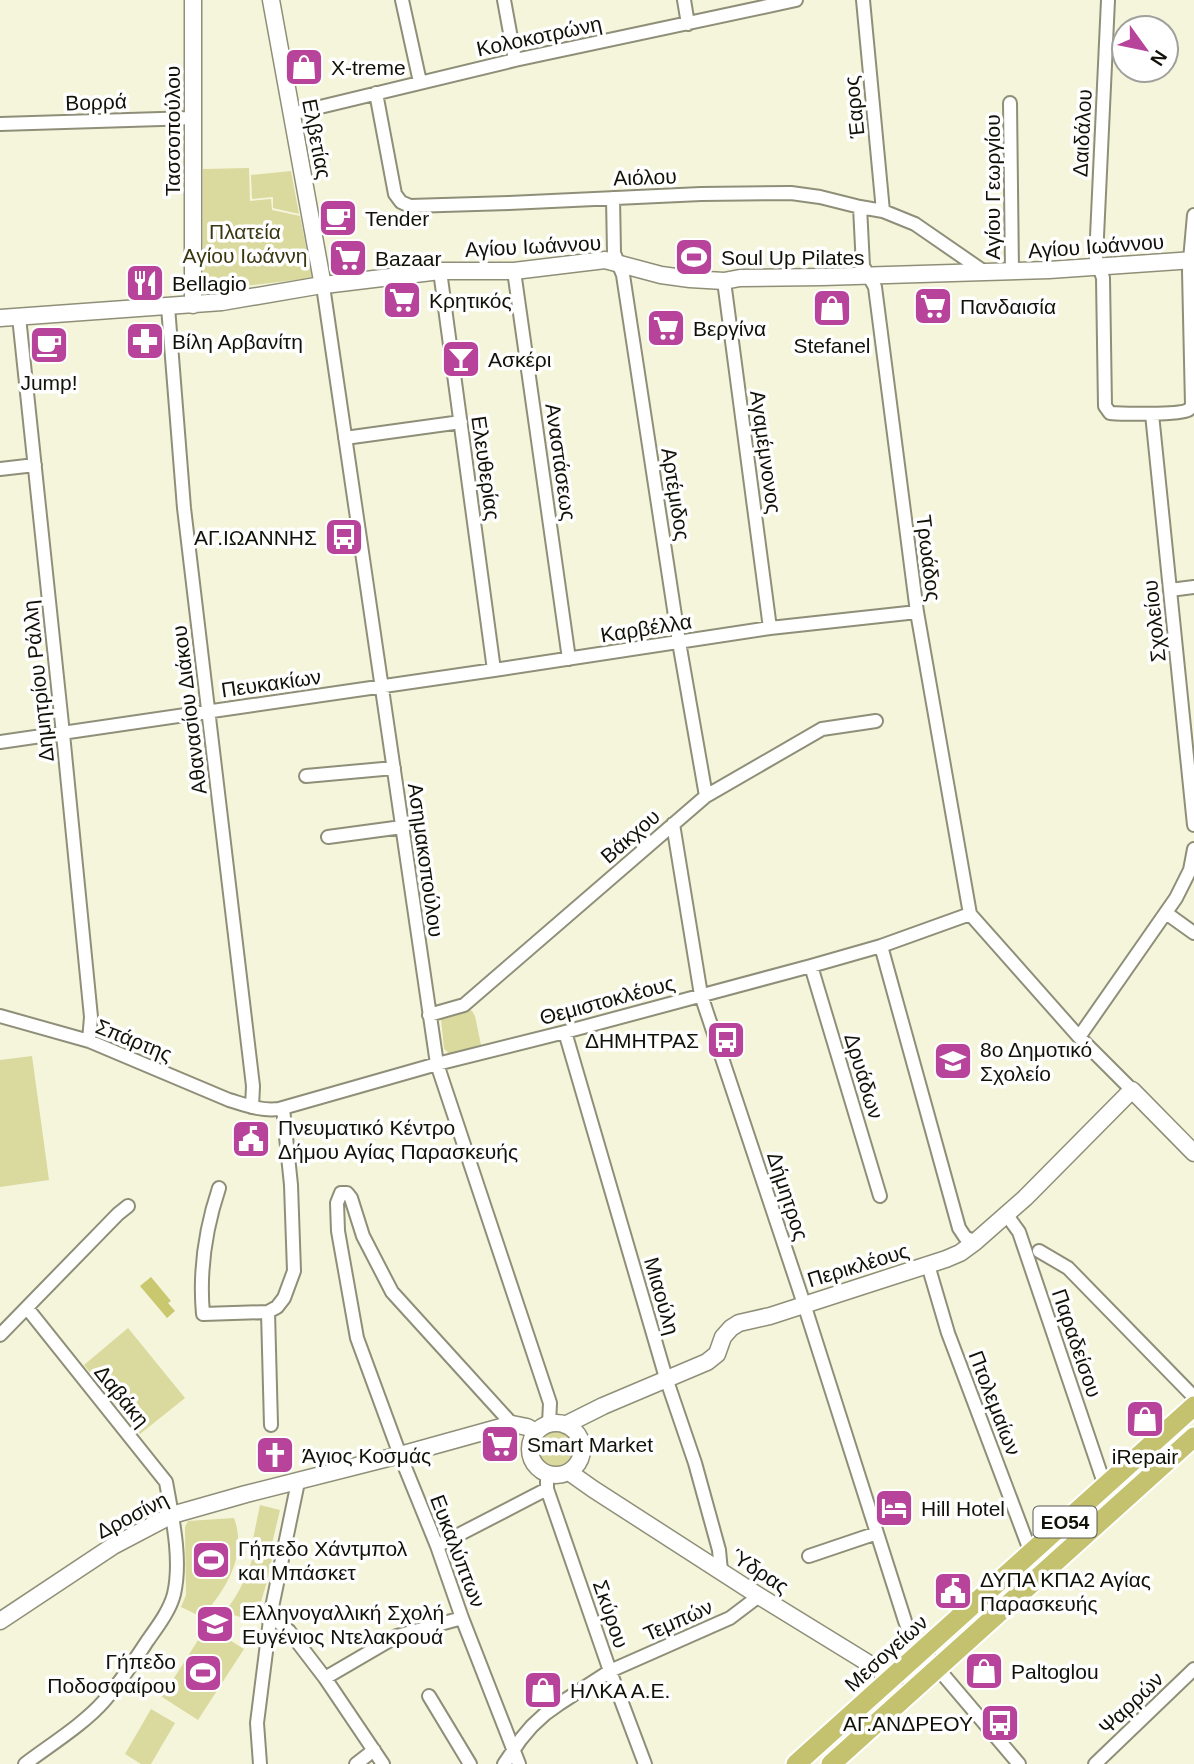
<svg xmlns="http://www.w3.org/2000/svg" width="1194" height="1764" font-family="Arial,sans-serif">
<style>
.green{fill:#dad99e}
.water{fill:#cac86e}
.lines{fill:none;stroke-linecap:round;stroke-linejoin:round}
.minor-casing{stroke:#8f8f79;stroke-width:16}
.tertiary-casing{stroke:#8f8f79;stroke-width:19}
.primary-casing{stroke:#fff;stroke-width:23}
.minor{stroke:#fff;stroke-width:12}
.tertiary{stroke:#fff;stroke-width:16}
.primary{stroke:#c4c26e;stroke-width:19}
.labels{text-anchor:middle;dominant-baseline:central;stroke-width:7;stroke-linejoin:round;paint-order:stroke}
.shield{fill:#fff;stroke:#595953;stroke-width:2}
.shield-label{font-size:19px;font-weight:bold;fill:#121209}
.street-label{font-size:21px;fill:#121209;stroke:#fff}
.poi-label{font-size:21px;fill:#121209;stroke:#fff;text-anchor:start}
.park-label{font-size:21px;fill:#393810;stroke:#fff}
</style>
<rect width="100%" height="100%" fill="#f5f5dc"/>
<path class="green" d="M249,168l1,33 21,-2 1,11 28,6 12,62 -98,12 -5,-2 -6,-9v-110z
M291,171l8,43 -26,-6v-11l-21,2 -1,-24z
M468,1009l4,2 3,5 6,29 -30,10 -7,-6 -3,-30 4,-4z
M32,1056l17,124 -49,7v-127z
M128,1328l57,70 -45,36 -56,-69z
M536 1450a20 20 0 1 1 40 0a20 20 0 1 1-40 0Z
M260,1505l20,5 -9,38 3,2 -8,35 -11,37 -30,-10c16,-21 25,-42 31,-67l-4,-1z
M234,1518c14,38 -9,72 -32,99l-21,-10 5,-12 -1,-68 3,-6z
M207,1626l37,23 -46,71 -36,-23z
M151,1709l24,14 -24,41h-10l-16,-10z"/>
<path class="water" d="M151,1277l20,24 -3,2 7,8 -8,7 -27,-32z"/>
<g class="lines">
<g class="minor-casing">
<path id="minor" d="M402,0l18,82
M504,0l11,60
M684,0l4,24
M863,0l20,211
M1108,0l-12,258 7,20 2,128 5,7c12,1 70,2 78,-3 2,-1 3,-3 4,-5l-3,-134 5,-56
M376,93l19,101 6,8 9,4 99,-3 192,-9 90,-1 29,4 40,10 23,4 32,13 71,49
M1010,103l2,169
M291,114l224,-54 281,-60
M0,124l193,-6
M613,198l1,55 9,22 56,367 27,154
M860,207l3,59 12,21 42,325 53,302
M440,271l54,399
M514,271l55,388
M724,281l46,347
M323,286l114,778 113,339 -1,21
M168,307l16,201 69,578 -1,21
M19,317l44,417 28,283 -2,24
M1152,414l42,411
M345,438l116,-16
M0,469l35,-4
M1170,590l24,-3
M0,742l494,-72 276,-42 147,-16
M306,776l88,-8
M673,824l28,171 103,309 101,317 6,16 12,14 96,113
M328,837l74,-10
M1166,913l28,20
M970,914l109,123 53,53
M881,946l78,282 6,9 10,5
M811,966l69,230
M429,1015l35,-10 242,-209 116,-67 54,-8
M0,1016l89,25 140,59c17,5 31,11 50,9l158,-45 128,-32 246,-66 70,-20 89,-32
M565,1032l101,346 29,85 24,87 2,21
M1079,1037l97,-139 14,-28 4,-21
M219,1188c-14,42 -20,82 -16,126l65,-2 3,113
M1006,1214l13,18 86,254
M1039,1251l29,17 126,129
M928,1265l20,68 83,220
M268,1312l9,-5 7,-9 10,-27 -3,-86 -8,-77
M0,1335l118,-121 10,-8
M512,1424l-120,-132 -29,-56 -12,-38 -4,-5h-6l-4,10 1,28 19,107 43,117 37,91 25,72 57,146
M547,1474v15l63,182 35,93
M437,1546l110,-57
M809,1556l68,-23
M270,1619l7,2 12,10 36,47 58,86
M325,1678l72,-42 65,-18
M429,1696l41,68
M25,1764c25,-19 59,-40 79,-63 17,-19 30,-40 44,-61 10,-14 22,-30 26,-46 8,-35 -2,-78 -8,-112l-139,-174
M260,1764l-3,-41 14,-111 27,-130
M356,1764l18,-14
M504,1764l17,-25 11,-13 13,-12 14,-10 51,-33 120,-53 29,-22
M1095,1764l99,-95"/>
</g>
<g class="tertiary-casing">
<path id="tertiary" d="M271,0l52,286
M193,305v-305
M0,318l222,-16 94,-16 124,-15h74l91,-11 56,15 29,4 34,2 16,-3 82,-1 227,-7 145,-10
M530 1449a26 26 0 1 1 52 0a26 26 0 1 1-52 0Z
M565,1425l38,-19 104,-44 10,-8 6,-17 8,-9 8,-5 31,-7 108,-35 68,-22 14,-6 15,-11 50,-44 107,-108 62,63
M569,1472l24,17 166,107 122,75 12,6 45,-9
M0,1621l113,-75 59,-31 74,-21 154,-39 112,-31 15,3 9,5"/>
</g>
<g class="primary-casing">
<path id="primary" d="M796,1764l398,-358
M831,1764l363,-327"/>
</g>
<use href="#minor" class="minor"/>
<use href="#tertiary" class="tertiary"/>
<use href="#primary" class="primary"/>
</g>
<defs>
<g id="shop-square" transform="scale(2.0125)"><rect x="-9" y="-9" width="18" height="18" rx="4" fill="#b8439a" stroke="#fff"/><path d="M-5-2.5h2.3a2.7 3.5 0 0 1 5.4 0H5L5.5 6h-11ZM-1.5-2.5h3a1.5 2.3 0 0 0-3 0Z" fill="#fff"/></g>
<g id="cafe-square" transform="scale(2.0125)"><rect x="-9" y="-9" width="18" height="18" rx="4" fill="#b8439a" stroke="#fff"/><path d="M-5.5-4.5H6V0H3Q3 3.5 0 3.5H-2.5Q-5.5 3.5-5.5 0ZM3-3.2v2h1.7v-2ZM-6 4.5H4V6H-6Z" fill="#fff"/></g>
<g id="stadium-square" transform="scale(2.0125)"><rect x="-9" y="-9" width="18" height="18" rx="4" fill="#b8439a" stroke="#fff"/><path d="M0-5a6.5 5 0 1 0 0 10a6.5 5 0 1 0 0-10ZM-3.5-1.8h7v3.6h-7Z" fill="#fff"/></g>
<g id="supermarket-square" transform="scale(2.0125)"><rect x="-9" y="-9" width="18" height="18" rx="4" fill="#b8439a" stroke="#fff"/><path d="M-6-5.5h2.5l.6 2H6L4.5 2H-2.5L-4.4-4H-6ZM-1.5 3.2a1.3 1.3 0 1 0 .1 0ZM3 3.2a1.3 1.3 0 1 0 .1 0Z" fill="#fff"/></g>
<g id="restaurant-square" transform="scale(2.0125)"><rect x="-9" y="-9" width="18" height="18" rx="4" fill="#b8439a" stroke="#fff"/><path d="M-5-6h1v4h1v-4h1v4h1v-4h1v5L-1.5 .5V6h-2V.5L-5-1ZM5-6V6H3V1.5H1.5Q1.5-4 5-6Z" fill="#fff"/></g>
<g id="pharmacy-square" transform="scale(2.0125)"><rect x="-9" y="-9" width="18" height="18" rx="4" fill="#b8439a" stroke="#fff"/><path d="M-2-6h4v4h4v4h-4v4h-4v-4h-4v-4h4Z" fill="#fff"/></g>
<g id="bar-square" transform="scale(2.0125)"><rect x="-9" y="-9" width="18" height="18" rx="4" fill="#b8439a" stroke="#fff"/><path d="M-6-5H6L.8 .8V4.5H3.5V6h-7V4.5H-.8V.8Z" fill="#fff"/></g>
<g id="bus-square" transform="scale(2.0125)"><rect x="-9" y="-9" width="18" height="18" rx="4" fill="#b8439a" stroke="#fff"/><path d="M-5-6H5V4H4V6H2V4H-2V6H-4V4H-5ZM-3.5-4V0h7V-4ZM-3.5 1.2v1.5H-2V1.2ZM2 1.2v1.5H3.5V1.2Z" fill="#fff"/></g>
<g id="school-square" transform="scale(2.0125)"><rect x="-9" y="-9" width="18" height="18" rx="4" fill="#b8439a" stroke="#fff"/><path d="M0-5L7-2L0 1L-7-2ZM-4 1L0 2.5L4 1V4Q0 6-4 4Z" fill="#fff"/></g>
<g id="civic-square" transform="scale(2.0125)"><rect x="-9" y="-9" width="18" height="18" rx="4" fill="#b8439a" stroke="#fff"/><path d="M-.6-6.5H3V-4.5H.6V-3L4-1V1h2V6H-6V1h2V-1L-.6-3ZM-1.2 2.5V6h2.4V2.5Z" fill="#fff"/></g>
<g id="church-square" transform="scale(2.0125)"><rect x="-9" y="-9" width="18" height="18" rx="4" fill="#b8439a" stroke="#fff"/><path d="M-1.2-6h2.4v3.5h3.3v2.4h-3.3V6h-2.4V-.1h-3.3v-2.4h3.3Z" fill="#fff"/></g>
<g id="hotel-square" transform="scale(2.0125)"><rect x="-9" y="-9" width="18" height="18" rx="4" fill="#b8439a" stroke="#fff"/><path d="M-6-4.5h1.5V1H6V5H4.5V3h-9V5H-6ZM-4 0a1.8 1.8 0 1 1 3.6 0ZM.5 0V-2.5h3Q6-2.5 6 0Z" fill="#fff"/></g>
</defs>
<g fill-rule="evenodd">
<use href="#shop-square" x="304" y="67"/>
<use href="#cafe-square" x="338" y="218"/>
<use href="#stadium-square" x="694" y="257"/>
<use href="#supermarket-square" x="348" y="258"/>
<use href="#restaurant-square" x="145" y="283"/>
<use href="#supermarket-square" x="402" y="300"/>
<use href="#supermarket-square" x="933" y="306"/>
<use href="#shop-square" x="832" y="308"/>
<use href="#supermarket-square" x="666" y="328"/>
<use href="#pharmacy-square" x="145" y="341"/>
<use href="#cafe-square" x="49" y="345"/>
<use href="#bar-square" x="461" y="359"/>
<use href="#bus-square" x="344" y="537"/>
<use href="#bus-square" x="726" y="1040"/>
<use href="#school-square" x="953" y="1061"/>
<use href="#civic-square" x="251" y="1139"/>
<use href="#shop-square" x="1145" y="1419"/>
<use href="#supermarket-square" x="500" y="1444"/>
<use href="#church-square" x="275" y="1455"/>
<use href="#hotel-square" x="894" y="1508"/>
<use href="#stadium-square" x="211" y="1560"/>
<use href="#civic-square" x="953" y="1591"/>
<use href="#school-square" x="215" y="1624"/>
<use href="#shop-square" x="984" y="1671"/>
<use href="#stadium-square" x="203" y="1673"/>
<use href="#shop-square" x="543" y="1690"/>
<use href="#bus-square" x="1000" y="1723"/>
</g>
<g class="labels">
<rect class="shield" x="1033.5" y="1506.5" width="63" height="31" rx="5"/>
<g class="shield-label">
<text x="1065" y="1522">ΕΟ54</text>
</g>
<g class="street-label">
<text transform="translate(539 36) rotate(-12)">Κολοκοτρώνη</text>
<text transform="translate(96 102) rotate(-2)">Βορρά</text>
<text transform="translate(854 107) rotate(-96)">Έαρος</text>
<text transform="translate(172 131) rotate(-90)">Τασσοπούλου</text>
<text transform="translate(1082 133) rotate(-87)">Δαιδάλου</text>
<text transform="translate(317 139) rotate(79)">Ελβετίας</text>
<text transform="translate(645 177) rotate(-2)">Αιόλου</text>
<text transform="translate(992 187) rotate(-90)">Αγίου Γεωργίου</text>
<text transform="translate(533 246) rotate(-3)">Αγίου Ιωάννου</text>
<text transform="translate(1096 246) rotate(-4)">Αγίου Ιωάννου</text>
<text transform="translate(766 452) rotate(82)">Αγαμέμνονος</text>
<text transform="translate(561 462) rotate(82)">Αναστάσεως</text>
<text transform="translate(486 468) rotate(82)">Ελευθερίας</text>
<text transform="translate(676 494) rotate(81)">Αρτέμιδος</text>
<text transform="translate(929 558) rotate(83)">Τρωάδος</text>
<text transform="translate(1154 621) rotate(-96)">Σχολείου</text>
<text transform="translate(646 628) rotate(-9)">Καρβέλλα</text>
<text transform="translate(38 681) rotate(-96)">Δημητρίου Ράλλη</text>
<text transform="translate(271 683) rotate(-8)">Πευκακίων</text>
<text transform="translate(189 710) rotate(-97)">Αθανασίου Διάκου</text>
<text transform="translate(630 836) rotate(-41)">Βάκχου</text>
<text transform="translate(426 860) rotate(82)">Ασημακοπούλου</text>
<text transform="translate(607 1000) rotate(-15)">Θεμιστοκλέους</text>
<text transform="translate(134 1040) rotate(22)">Σπάρτης</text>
<text transform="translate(864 1076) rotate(73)">Δρυάδων</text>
<text transform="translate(788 1196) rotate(72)">Δήμητρος</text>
<text transform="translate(858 1265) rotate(-17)">Περικλέους</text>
<text transform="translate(662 1296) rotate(74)">Μιαούλη</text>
<text transform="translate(1077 1343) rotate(71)">Παραδείσου</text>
<text transform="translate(122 1396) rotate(51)">Δαβάκη</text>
<text transform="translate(995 1403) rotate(69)">Πτολεμαίων</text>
<text transform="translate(132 1515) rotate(-27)">Δροσίνη</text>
<text transform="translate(458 1551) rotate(69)">Ευκαλύπτων</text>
<text transform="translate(760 1571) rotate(33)">Ύδρας</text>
<text transform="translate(611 1614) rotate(71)">Σκύρου</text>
<text transform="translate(678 1620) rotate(-24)">Τεμπών</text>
<text transform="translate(886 1653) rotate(-42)">Μεσογείων</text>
<text transform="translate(1131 1703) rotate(-44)">Ψαρρών</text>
</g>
<g class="poi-label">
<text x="331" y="67">X-treme</text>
<text x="365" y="218">Tender</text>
<text x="721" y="257">Soul Up Pilates</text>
<text x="375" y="258">Bazaar</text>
<text x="172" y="283">Bellagio</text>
<text x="429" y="300">Κρητικός</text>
<text x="960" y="306">Πανδαισία</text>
<text x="693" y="328">Βεργίνα</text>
<text x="172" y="341">Βίλη Αρβανίτη</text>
<text x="832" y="345" text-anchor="middle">Stefanel</text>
<text x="488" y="359">Ασκέρι</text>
<text x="49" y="382" text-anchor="middle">Jump!</text>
<text x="317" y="537" text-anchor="end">ΑΓ.ΙΩΑΝΝΗΣ</text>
<text x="699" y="1040" text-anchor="end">ΔΗΜΗΤΡΑΣ</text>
<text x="980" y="1049">8ο Δημοτικό<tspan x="980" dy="24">Σχολείο</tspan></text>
<text x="278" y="1127">Πνευματικό Κέντρο<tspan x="278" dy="24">Δήμου Αγίας Παρασκευής</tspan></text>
<text x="527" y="1444">Smart Market</text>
<text x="302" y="1455">Άγιος Κοσμάς</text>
<text x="1145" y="1456" text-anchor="middle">iRepair</text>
<text x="921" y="1508">Hill Hotel</text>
<text x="238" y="1548">Γήπεδο Χάντμπολ<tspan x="238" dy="24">και Μπάσκετ</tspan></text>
<text x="980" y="1579">ΔΥΠΑ ΚΠΑ2 Αγίας<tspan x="980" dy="24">Παρασκευής</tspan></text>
<text x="242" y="1612">Ελληνογαλλική Σχολή<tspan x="242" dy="24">Ευγένιος Ντελακρουά</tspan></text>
<text x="176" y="1661" text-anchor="end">Γήπεδο<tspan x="176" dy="24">Ποδοσφαίρου</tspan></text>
<text x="1011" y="1671">Paltoglou</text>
<text x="570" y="1690">ΗΛΚΑ Α.Ε.</text>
<text x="973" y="1723" text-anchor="end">ΑΓ.ΑΝΔΡΕΟΥ</text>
</g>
<g class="park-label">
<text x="245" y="231">Πλατεία<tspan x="245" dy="24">Αγίου Ιωάννη</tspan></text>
</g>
</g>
<g transform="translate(1145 49) rotate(123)"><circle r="33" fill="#ffffff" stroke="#a0a09d" stroke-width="2"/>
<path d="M0-5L12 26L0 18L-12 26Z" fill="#b8439a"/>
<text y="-10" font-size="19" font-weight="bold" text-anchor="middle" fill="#121209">N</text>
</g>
</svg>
